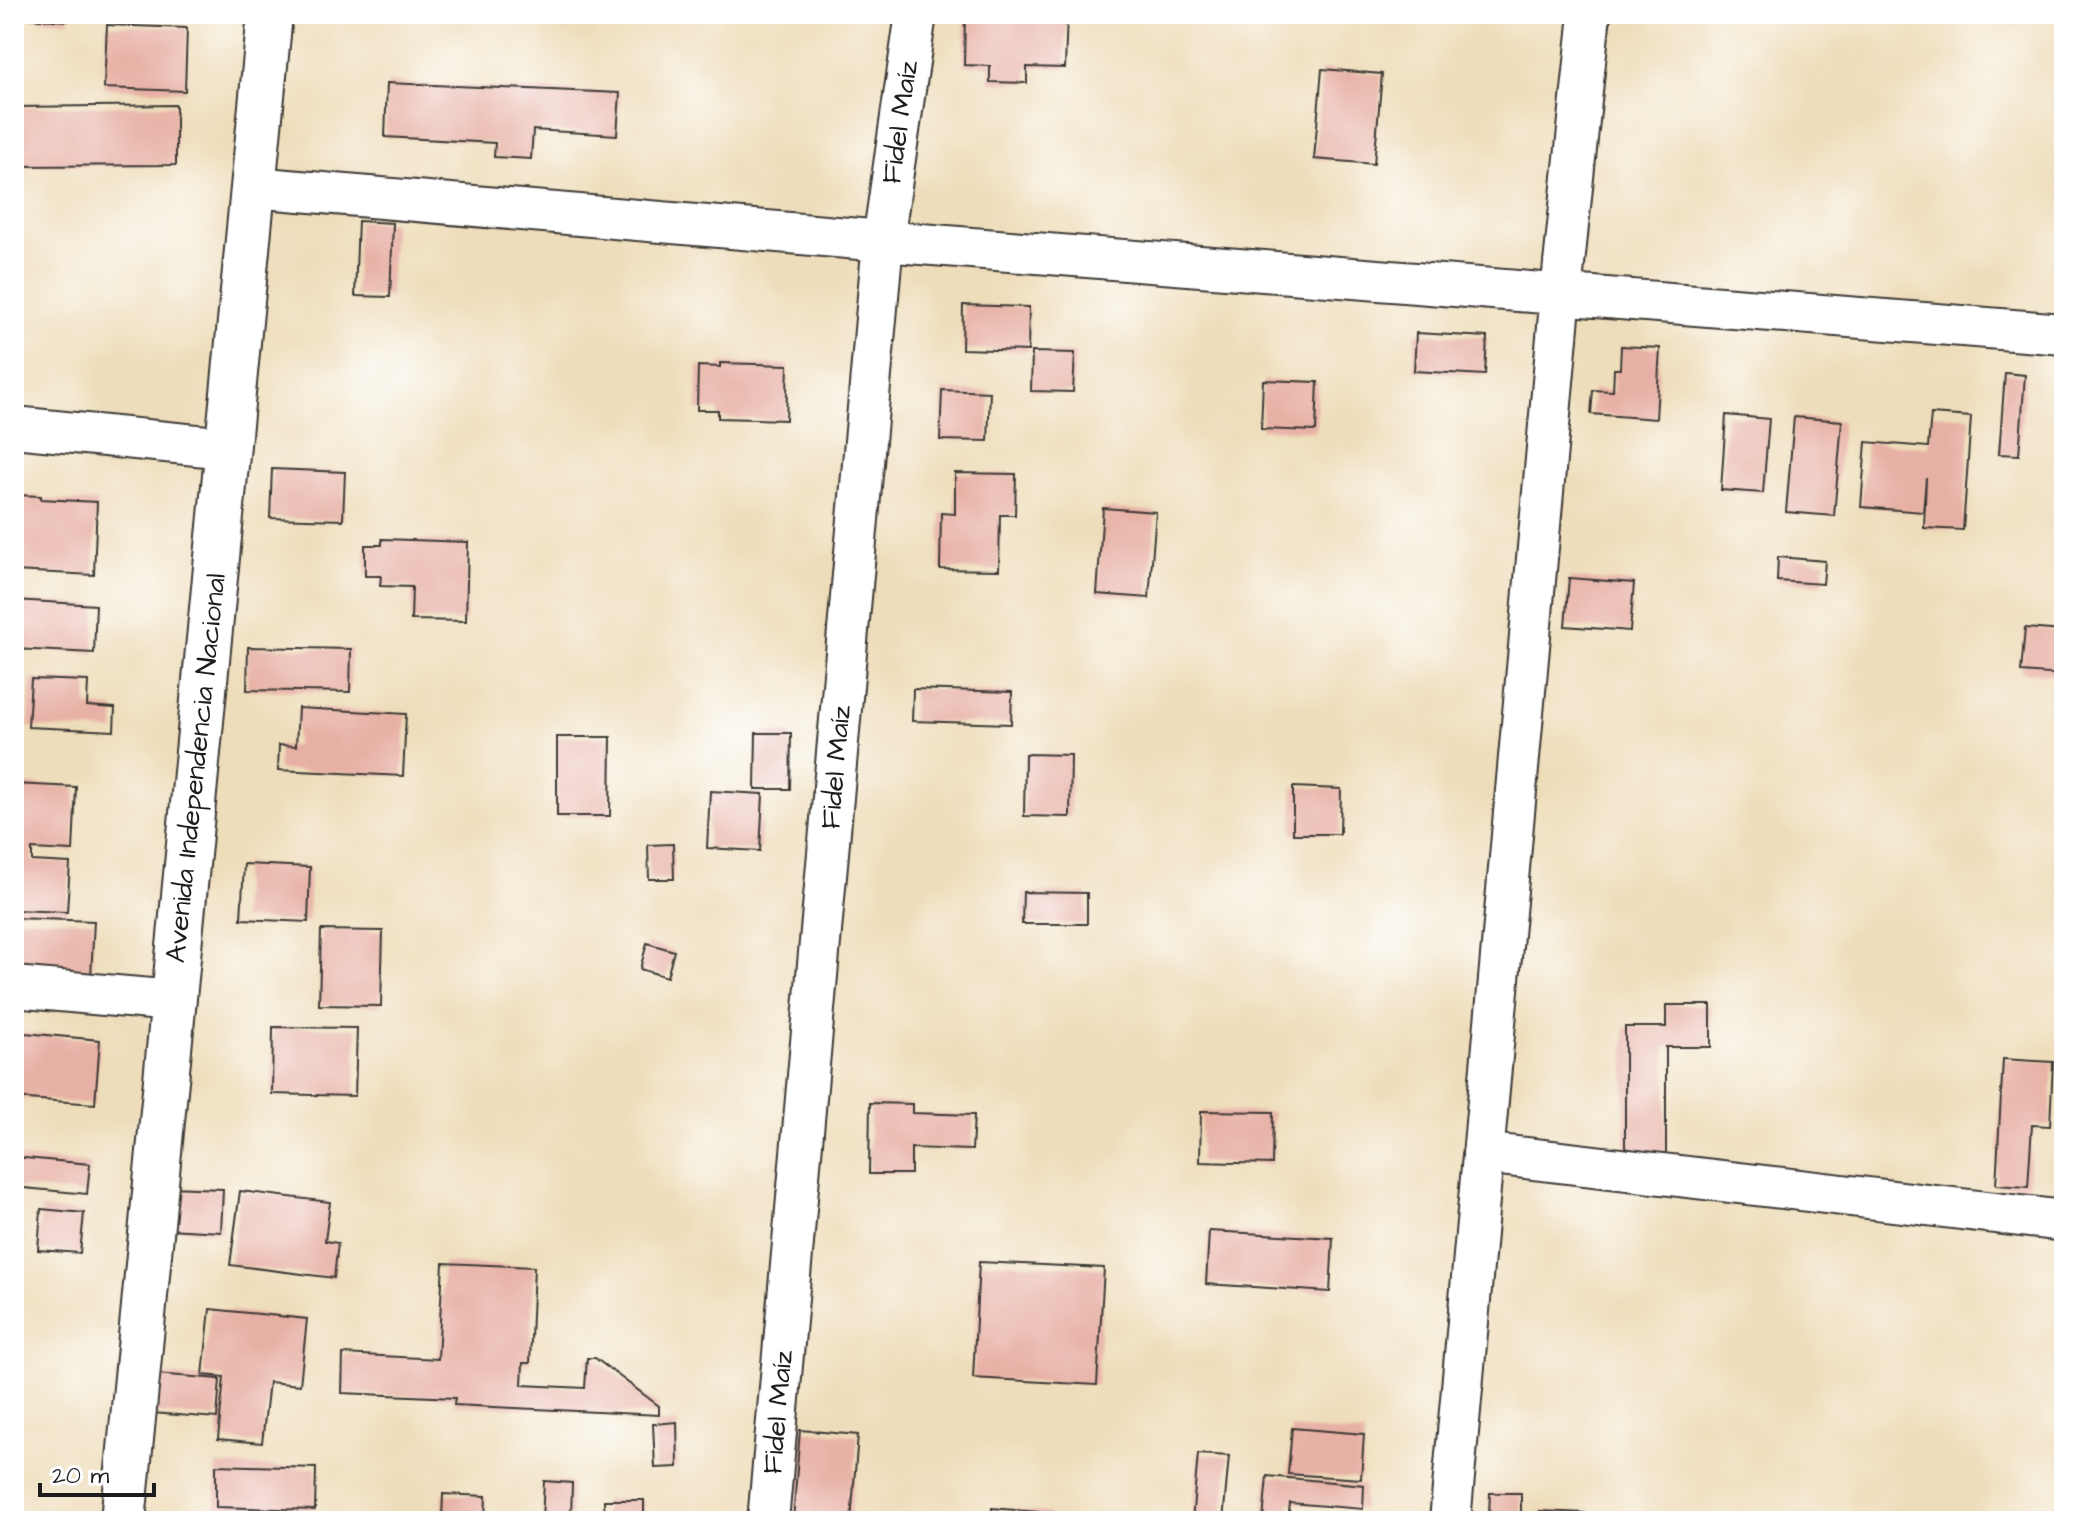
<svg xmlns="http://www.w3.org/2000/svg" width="2078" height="1535" font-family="'Architects Daughter',sans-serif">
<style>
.building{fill:#e7b0a4}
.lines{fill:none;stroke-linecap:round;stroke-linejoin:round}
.minor-casing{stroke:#3c3934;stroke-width:44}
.major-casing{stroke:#3c3934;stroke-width:48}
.minor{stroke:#fff;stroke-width:40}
.major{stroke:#fff;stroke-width:44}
.labels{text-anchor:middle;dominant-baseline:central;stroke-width:8;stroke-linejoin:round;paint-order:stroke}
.street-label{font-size:28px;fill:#1c1c1c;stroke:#fff}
</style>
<rect width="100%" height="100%" fill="#fff"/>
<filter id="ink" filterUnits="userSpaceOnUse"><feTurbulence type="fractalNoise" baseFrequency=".0125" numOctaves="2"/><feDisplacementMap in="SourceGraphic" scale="16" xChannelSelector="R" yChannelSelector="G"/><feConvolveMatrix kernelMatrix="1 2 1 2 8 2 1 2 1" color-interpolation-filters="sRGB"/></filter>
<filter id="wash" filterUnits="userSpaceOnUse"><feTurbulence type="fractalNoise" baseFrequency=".006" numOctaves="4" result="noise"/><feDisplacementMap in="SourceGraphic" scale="32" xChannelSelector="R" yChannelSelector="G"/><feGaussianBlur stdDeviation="1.8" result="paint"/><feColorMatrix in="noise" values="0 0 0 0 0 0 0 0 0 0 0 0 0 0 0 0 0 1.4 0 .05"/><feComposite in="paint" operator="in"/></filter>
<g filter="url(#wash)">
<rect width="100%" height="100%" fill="#eeddba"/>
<g id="blocks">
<path class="building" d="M14,14h55l-1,7 -54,-4z
M965,14h102l-2,54 -38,-1v16l-37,-1v-16l-26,-1z
M107,25l80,3 -2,63 -81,-3z
M1322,69l60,5 -8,90 -60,-5z
M387,83l233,10 -3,42 -84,-5 -2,29 -37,-2 1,-14 -110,-6z
M176,105v60l-161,1v-59z
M358,221l35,2 -3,74 -35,-1z
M963,305l66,2 -1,44 -66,-2z
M1416,333l71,4 -2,38 -71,-4z
M1621,346l39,2 -4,71 -65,-5 2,-24 20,1 1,-22h6z
M1032,352l43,1 -2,39 -42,-1z
M720,363l68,2 -2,55 -68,-2v-8h-21l1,-44 22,1z
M2005,373l20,2 -6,80 -20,-1z
M1263,380l55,2 -2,49 -55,-2z
M942,390l48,2 -2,49 -48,-1z
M1931,414l40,3 -8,113 -39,-2 2,-50 -3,34 -62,-5 5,-65 62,5z
M1726,415l43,4 -6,74 -42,-3z
M1794,417l48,4 -8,95 -48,-4z
M272,469l73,3 -2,48 -73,-2z
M955,473l61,1 -1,41h-15l-1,55 -59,-1 1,-56 14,1z
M14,495l27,1v3l56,3 -3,73 -80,-4z
M1103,508l53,4 -7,86 -52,-4z
M382,539l86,3 -2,79 -55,-1 1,-33 -32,-1 1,-10h-16v-31h17z
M1778,557l47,4 -2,23 -46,-3z
M1569,578l65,5 -4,48 -65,-5z
M14,600l82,5 -2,48 -80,-4z
M2025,628l39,3v44l-43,-3z
M248,647l103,2 -1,43 -103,-2z
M31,679l57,2 -1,25 28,2 -1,23 -86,-4z
M913,689l99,3 -1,32 -99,-3z
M298,708l108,6 -3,62 -125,-6 1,-25 17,1z
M756,733h35l-1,56h-35z
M557,737h54l-1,79h-53z
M1025,754l46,1 -1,62 -46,-1z
M14,784l62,3 -3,64 -41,-2v12l38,2 -3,49 -53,-2z
M1293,787l48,2 -1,45h-47z
M710,791l53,3 -3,57 -53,-3z
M673,844l1,35h-25l-1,-34z
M244,864l66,3 -2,55 -67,-3z
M1023,892l64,1v31h-65z
M14,918l80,3 -3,56 -77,-3z
M321,930l62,1 -2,75 -62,-1z
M647,943l27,8 -7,26 -27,-8z
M1666,1005h45v42h-45v108h-41v-128h41z
M273,1027l84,1 -2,68 -83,-2z
M14,1032l86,8 -5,64 -81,-6z
M2003,1059l50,3 -3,64 -18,-1 -4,62 -32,-2z
M870,1103l42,1v9l62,2 -2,35 -61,-2v26h-42z
M1201,1111l72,1 -1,52 -72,-2z
M14,1157l76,7 -3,30 -73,-7z
M169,1187l54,2 -2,43 -53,-3z
M240,1191l90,11 -5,39 13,2 -4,35 -104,-13z
M41,1209l43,4 -4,40 -42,-3z
M1209,1231l124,7 -3,54 -124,-8z
M979,1262l125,6 -7,117 -124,-7z
M443,1263l91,4 -4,96h-7l-1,22 63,3 2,-30h8l64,48v9l-205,-10 1,-7 -113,-5 1,-39 95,5z
M210,1309l97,10 -7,66 -31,-3 -7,61 -44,-4 6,-62 -21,-2z
M141,1373l79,6 -3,39 -78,-6z
M677,1422l1,45 -23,1 -2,-44z
M1292,1428l72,6 -3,45 -73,-5z
M800,1430l58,5 -7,86h-58z
M1198,1454l31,2 -6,65h-31z
M216,1465l100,3 -1,42 -99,-3z
M1267,1476l97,9 -1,24 -73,-6 -2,18h-25z
M544,1481l28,2 -1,38h-29z
M1490,1493h31v23l-32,-1z
M443,1494l43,2 -1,25h-43z
M604,1500h40v21h-39z
M992,1508l57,5v8h-58z
M1540,1511l45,2v8h-46z"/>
</g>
</g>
<g filter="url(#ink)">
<use href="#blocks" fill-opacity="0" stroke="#3c3934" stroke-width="2"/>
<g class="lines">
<g class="minor-casing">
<path id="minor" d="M253,187l630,54 1181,93
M14,427l213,21
M14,987l159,14
M1483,1153l581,68
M768,1521l115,-1280 33,-227
M1450,1521l111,-1228 29,-279"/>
</g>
<g class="major-casing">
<path id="major" d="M123,1521l147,-1507"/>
</g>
<use href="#minor" class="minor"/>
<use href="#major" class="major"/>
</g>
</g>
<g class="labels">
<g class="street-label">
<text transform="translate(900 122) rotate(-82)">Fidel Maíz</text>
<text transform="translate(836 767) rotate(-85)">Fidel Maíz</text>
<text transform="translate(196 768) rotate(-84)">Avenida Independencia Nacional</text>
<text transform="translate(778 1412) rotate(-85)">Fidel Maíz</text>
</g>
</g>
<rect width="2078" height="1535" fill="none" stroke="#fff" stroke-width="48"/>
<path d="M40 1483v12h114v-12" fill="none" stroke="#1c1c1c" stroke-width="4"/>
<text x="52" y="1483" font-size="24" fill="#1c1c1c" stroke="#ffffff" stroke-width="6" paint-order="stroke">20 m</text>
</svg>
